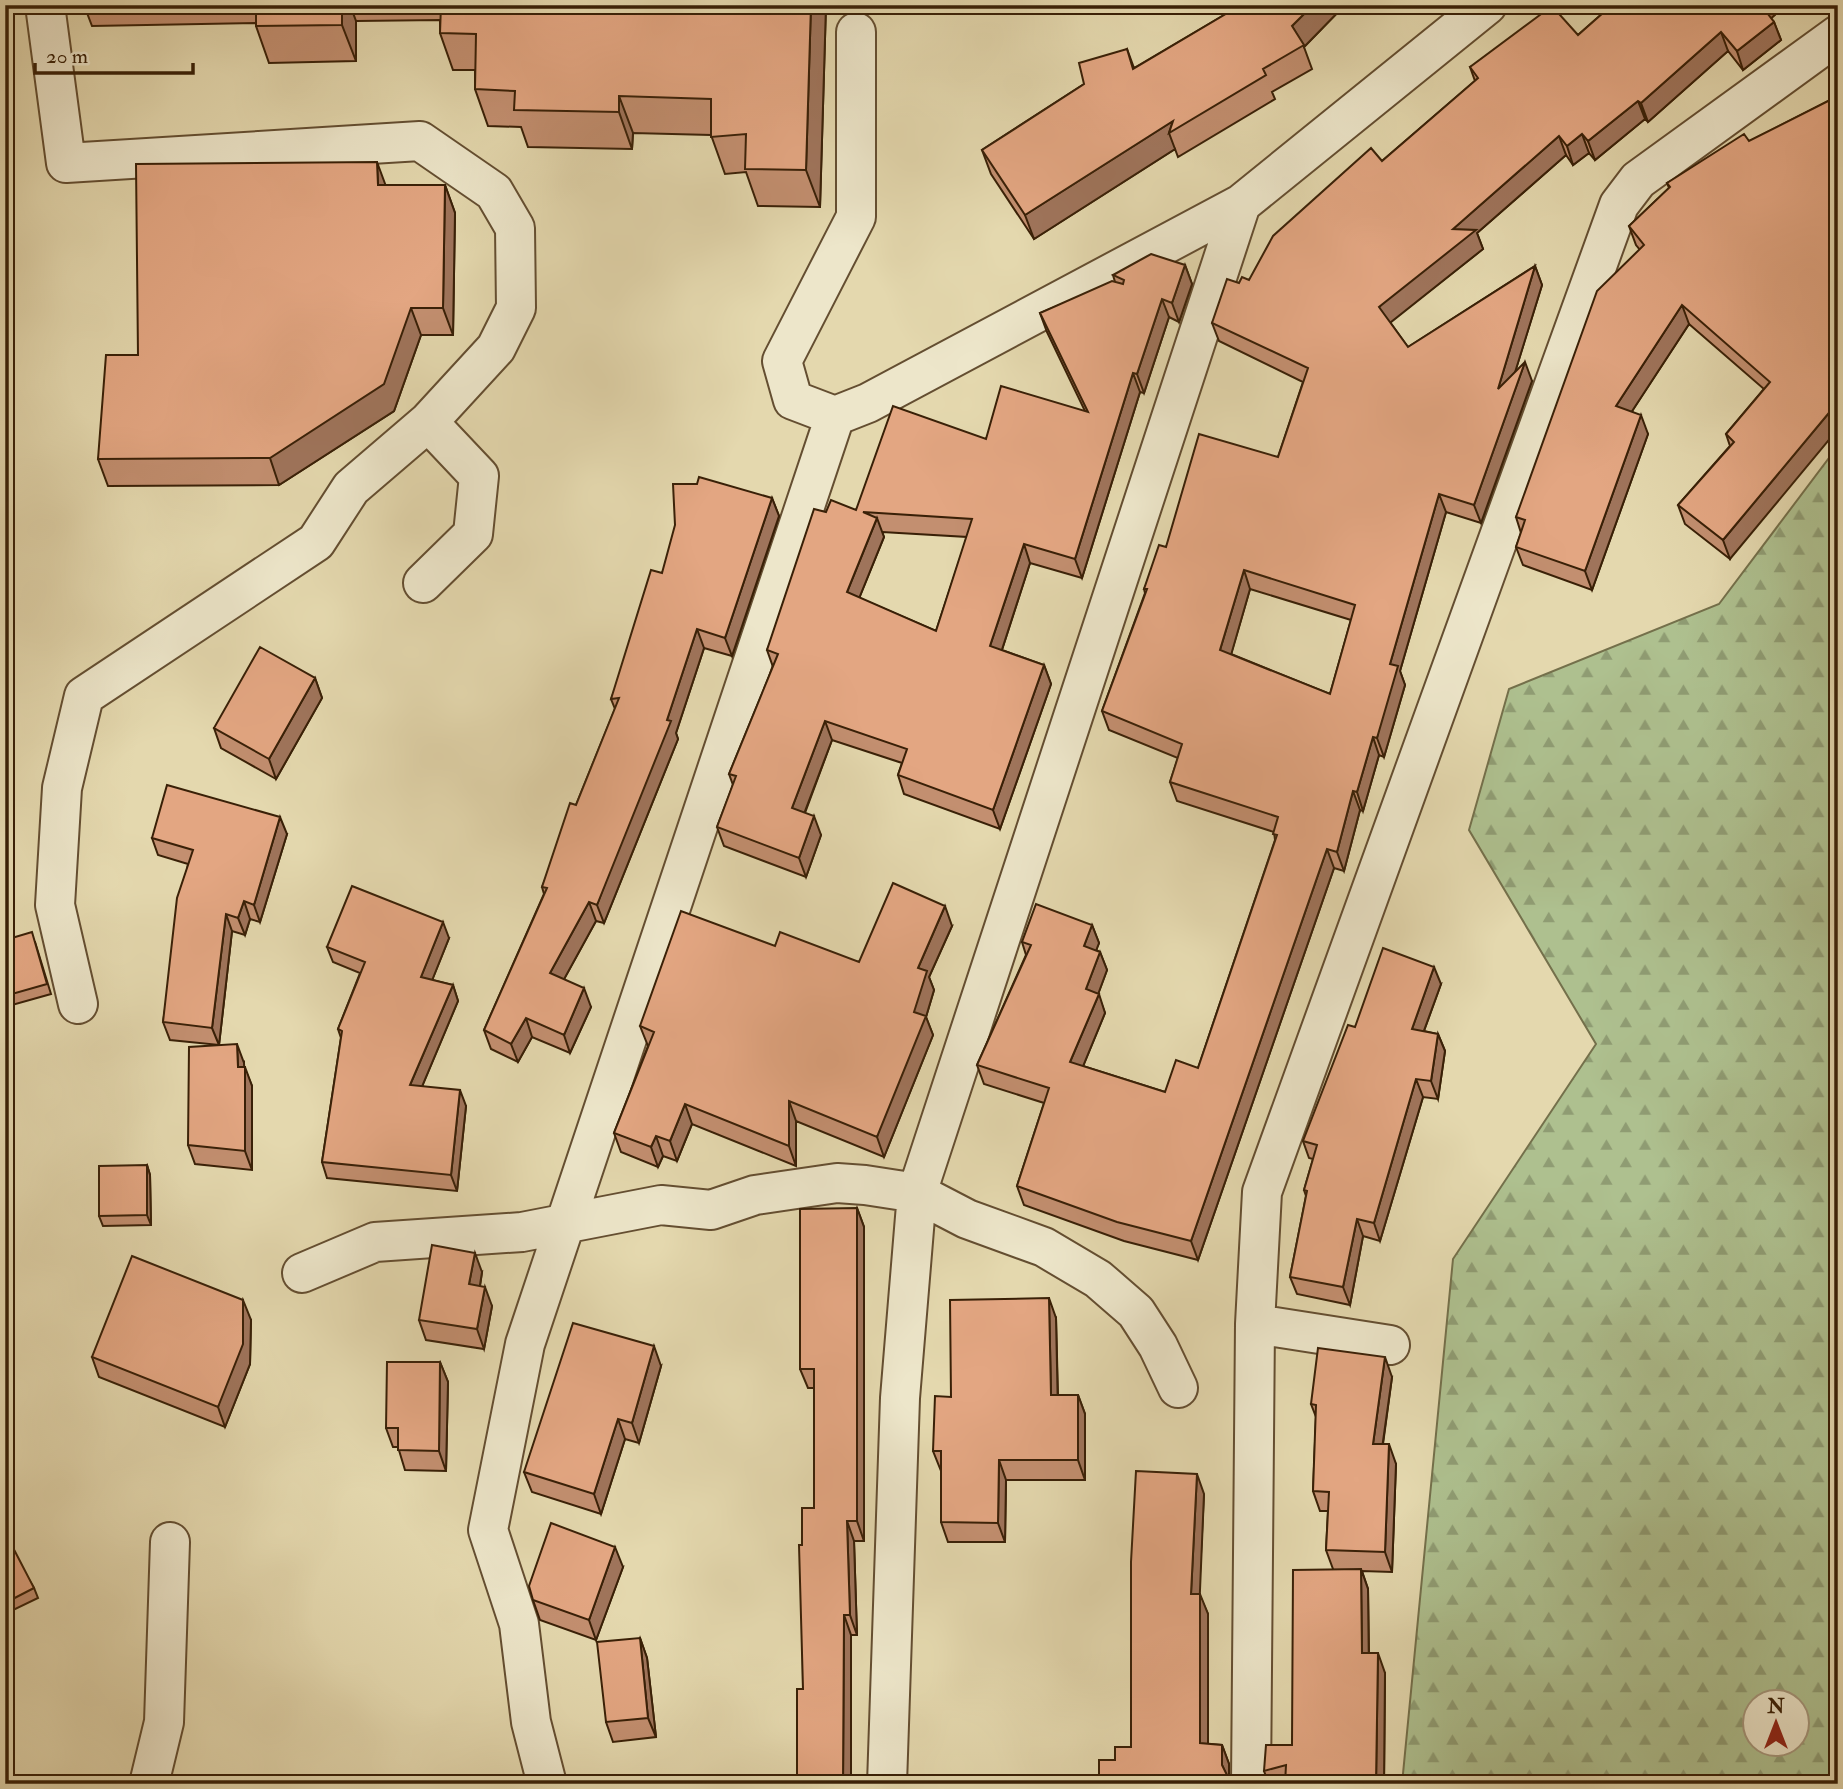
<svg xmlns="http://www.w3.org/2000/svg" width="1843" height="1789" font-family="'IM FELL Double Pica',serif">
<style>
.forest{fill:url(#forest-firs);stroke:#74704b;stroke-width:2;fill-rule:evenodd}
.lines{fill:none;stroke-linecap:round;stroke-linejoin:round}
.minor-casing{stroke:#644e31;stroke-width:42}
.minor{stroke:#ede6ca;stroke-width:38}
.wall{fill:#c38f70;stroke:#392007;stroke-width:2;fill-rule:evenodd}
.shaded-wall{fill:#9f745b;stroke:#392007;stroke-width:2}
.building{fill:#e3a682;stroke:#392007;stroke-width:2;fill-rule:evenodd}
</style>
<defs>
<pattern id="forest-firs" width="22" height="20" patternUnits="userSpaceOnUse" patternTransform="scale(1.75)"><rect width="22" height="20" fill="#aec08f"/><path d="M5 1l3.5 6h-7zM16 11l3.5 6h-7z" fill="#8f9c73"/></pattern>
</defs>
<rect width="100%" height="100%" fill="#e4d8ae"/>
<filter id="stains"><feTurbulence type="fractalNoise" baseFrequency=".00286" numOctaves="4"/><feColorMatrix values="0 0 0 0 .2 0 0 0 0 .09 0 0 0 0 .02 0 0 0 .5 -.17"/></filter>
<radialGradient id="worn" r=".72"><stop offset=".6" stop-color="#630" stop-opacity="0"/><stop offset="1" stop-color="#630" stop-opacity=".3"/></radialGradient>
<path class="forest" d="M1838,446v1338h-436l51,-525 143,-215 -127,-214 40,-141 210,-85zM1756,1702h42v42h-42z"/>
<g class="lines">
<g class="minor-casing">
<path id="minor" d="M45,5l21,158 354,-22 74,51 21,36 1,80 -20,40 -68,74 -77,66 -35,54 -232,154 -22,92 -7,117 23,99
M856,32v185l-74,144 11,39 42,16 33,-13 373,-199
M423,583l50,-49 6,-58 -51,-54
M302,1273l73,-31 147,-10 139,-27 50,5 44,-15 82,-12 28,2 52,8 50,26 77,28 54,32 38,33 22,34 20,42
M1255,1324l135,21
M149,1784l15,-62 6,-180
M547,1784l-16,-62 -12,-98 -31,-94 37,-186 310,-928
M887,1784l13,-386 17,-205 324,-989 246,-199
M1251,1784l4,-460 7,-132 357,-987 19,-25 200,-145"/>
</g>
<use href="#minor" class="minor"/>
</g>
<path class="wall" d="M84,5h742l-6,202 -62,-1 -12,-34 -21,2 -14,-39 -78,-2 -1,16 -104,-2 -7,-20 -33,-1 -13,-37v-19h-22l-13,-37v-13l-84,1v40l-87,2 -13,-37v-3l-164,3z
M1241,5h104l-41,42 8,22 -40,23 3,7 -97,58 -3,-8 -141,90 -43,-65 -9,-24 102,-66 43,-35 7,19z
M1612,5h162l3,8 -6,5 3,4 7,18 -38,30 -15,-19 -80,71 -3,-3 -50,41 -6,-7 -16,12 -7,-10 -89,78 6,16 -93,73 18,25 127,-81 7,19 -27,87 17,9 -51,142 -35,-11 -46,159 5,14 -21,72 -5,-2 -16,56 -3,-1 -16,61 -10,-3 -136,392 -74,-19 -100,-36 -7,-19 27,-83 -60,-19 -7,-19 49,-110 -4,-13 70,-17 7,18 -3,7 4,2 7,18 -9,24 7,19 -22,53 82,26 33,-24 77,-228 -1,-8 -97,-31 -7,-19 8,-24 -69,-28 -7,-19 43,-118 -1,-4 22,-42 112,-90 25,-75 -84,-41 -7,-18 27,-40 10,-3 133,-119 93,-80 -5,-14 108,-32zM1250,589l101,31 -21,74 -99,-40z
M1838,96l-108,463 -45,-35 -7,-19 52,-59 -4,-12 38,-45 -75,-65 -57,87 16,23 -56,156 -69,-25 -7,-18 5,-14 -5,-16 124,-267 -4,-5 -7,-19 40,-38 -2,-5z
M386,185h59l10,28 -2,122h-32l-27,76 -115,74 -171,1 -10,-27 40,-104z
M1185,265l7,19 -13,38 -10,-5 -25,76 -4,-1 -58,186 -52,-15 -28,87 42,15 7,19 -51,145 -96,-35 -6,-19 4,-12 -70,-23 -27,73 16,22 -15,42 -82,-31 -7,-19 16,-42 -4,-11 44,-107 -6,-17 59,-138 30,-2 130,-71 99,-28 -38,-79 -7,-19 75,-31 -2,-7zM882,532l85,5 -31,94 -77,-33 25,-61z
M772,498l7,18 -47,140 -28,-8 -28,85 2,6 -74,184 -8,-2 -32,58 27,28 -21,46 -38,-16 -14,25 -27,-13 -7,-19 60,-136 -2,-7 34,-82 39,-96 -4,-10 51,-126z
M315,678l7,20 -46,81 -55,-31 -7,-20z
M287,834l-27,88 -10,-3 -5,16 -13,-4 -13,114 -49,-5 -7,-18 25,-158 -30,-9 -6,-17z
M952,926l-23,51 5,13 -8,27 7,18 -49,122 -88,-36v45l-104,-42 -15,37 -14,-5 -5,11 -37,-15 -7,-19 34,-87 -8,-20 135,-80 84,16z
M449,938l-17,42 21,5 5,16 -36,85 44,20 -9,85 -130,-13 -5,-16 19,-124 -3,-9 22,-56 -27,-11 -6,-15z
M5,940l30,2 16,52 -46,13z
M1441,984l-17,47 14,3 7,17 -7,48 -15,-2 -43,144 -17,-5 -13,69 -53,-11 -7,-17 16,-81 -2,-6 9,-31 -4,-1 -6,-17 52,-114z
M244,1063v4l8,19v84l-57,-6 -7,-19z
M147,1165l3,10 1,50 -48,1 -4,-10z
M857,1208l7,19v314h-10l3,94h-6v149h-54l6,-95 -1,-144 12,-37v-120h-6l-8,-19z
M482,1272l-2,14 12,20 -8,43 -58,-9 -7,-20z
M1056,1318l2,77h20l7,19v66h-79l-1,62h-57l-7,-20v-51l-8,-20 18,-54z
M251,1320l-1,44 -25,63 -126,-50 -7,-20z
M440,1362l8,20 -2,89 -41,-1 -7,-23h-5l-7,-19z
M661,1366l-22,77 -14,-4 -24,75 -69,-22 -8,-20z
M1392,1377l-9,67 13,20 -4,108 -30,-1 6,18 1,64 16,20 -1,111h-115l-5,-13 28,-26 41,-176 -7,-19 2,-39h-8l-7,-20 3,-74 -5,-13z
M1204,1494l-5,100 9,20v130l14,1 7,19v17l1,3h-131l16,-24 16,-13z
M5,1539l29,49 4,10 -33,16z
M623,1567l-27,73 -56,-20 -7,-20z
M640,1638l7,20 9,79 -43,5 -7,-20z"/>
<path class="shaded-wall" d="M342,5h8l6,16v40l-14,-36z
M811,5h15l-6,202 -14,-37z
M1313,5h32l-41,42 -12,-21z
M1760,5h14l3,8 -10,9z
M1774,22l7,18 -38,30 -6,-19z
M1721,32l7,19 -80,71 -7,-19z
M619,96l14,37 -1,16 -13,-37z
M1638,101l7,18 -50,41 -7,-19z
M1173,121l-4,12 6,16 -141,90 -9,-24z
M1582,134l7,19 -16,12 -6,-19z
M1559,136l7,19 -89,78 6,16 -97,77 -7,-19 74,-78z
M5,142l2,5 -2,71z
M377,162l10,27 -9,-4z
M445,185l10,28 -2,122 -10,-27z
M1185,265l7,19 -13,38 -7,-19z
M1535,266l7,19 -38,123 -6,-19z
M1162,299l7,18 -25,76 -7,-19z
M1682,305l7,19 -66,101 -7,-19z
M411,308l10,27 -27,76 -115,74 -9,-27z
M1525,362l7,19 -51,142 -7,-18z
M1133,373l7,19 -58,186 -7,-19z
M1838,402v27l-108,130 -7,-19z
M1641,415l7,19 -56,156 -7,-19z
M1439,494l7,18 -46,159 5,14 -21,72 -7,-19 13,-74z
M772,498l7,18 -47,140 -7,-18z
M877,518l7,19 -30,74 -7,-19z
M1024,544l6,19 -33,102 -7,-19z
M1244,570l6,19 -23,80 -7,-19z
M697,629l7,19 -28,85 2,6 -74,184 -7,-18 70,-185z
M1044,665l7,19 -51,145 -7,-19z
M315,678l7,20 -46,81 -7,-20z
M825,721l7,19 -33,87 -7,-19z
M1373,737l6,18 -16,56 -6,-19z
M1353,791l7,19 -16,61 -7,-19z
M814,816l7,19 -15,42 -7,-19z
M280,817l7,17 -27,88 -6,-17z
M1327,849l7,19 -136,392 -7,-19z
M244,901l6,18 -5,16 -7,-17z
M589,902l7,19 -39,71 -7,-19z
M945,906l7,20 -23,51 5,13 -8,27 7,18 -49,122 -7,-20 41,-169z
M226,914l6,17 -13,114 -7,-17z
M443,922l6,16 -22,55 -6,-16z
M1092,925l7,18 -8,21 -7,-18z
M1100,952l7,18 -14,38 -7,-19z
M1434,967l7,17 -23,63 -6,-18z
M453,985l5,16 -42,100 -6,-16z
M584,988l7,19 -21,46 -6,-18z
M1099,994l6,19 -28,68 -7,-19z
M526,1018l6,19 -14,25 -7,-18z
M1438,1034l7,17 -7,48 -7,-18z
M237,1044l7,19 1,23 -7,-19z
M245,1067l7,19v84l-7,-19z
M1416,1079l7,18 -43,144 -6,-18z
M460,1090l6,16 -9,85 -6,-16z
M789,1101l7,20v45l-7,-20z
M685,1104l7,20 -15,37 -7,-20z
M656,1136l7,20 -5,11 -7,-20z
M147,1165l3,10 1,50 -4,-10z
M857,1208l7,19v314l-7,-20z
M1357,1219l6,17 -13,69 -7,-18z
M475,1253l7,19 -5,32 -8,-20z
M485,1287l7,19 -8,43 -7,-20z
M1049,1298l7,20 2,96 -7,-19z
M243,1300l8,20 -1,44 -25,63 -7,-20z
M654,1346l7,20 -22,77 -7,-20z
M1385,1357l7,20 -12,86 -7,-19z
M440,1362l8,20 -2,89 -7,-20z
M1078,1395l7,19v66l-7,-20z
M618,1419l7,20 -24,75 -7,-20z
M1389,1444l7,20 -4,108 -7,-20z
M999,1460l7,20 -1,62 -7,-19z
M1197,1474l7,20 -5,120 -8,-20z
M847,1521l7,20 3,94 -7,-20z
M615,1547l8,20 -27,73 -7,-20z
M1361,1569l7,20 1,84 -7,-20z
M1200,1594l8,20v149l-8,-20z
M844,1615l7,20v149h-8z
M640,1638l7,20 9,79 -8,-19z
M1378,1653l7,20 -1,111h-8z
M1222,1745l7,19v17l-7,-16z"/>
<path class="building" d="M256,5h86v20l-86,1z
M441,5h370l-5,165 -61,-1 1,-35 -35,3v-38l-92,-3v16l-105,-2 1,-19 -40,-2 1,-55 -36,-1z
M1241,5h72l-21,21 12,19 -41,24 3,6 -97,58 4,-12 -148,94 -43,-65 102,-66 -5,-21 48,-14 6,20z
M1612,5h149l13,17 -37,29 -16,-19 -80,71 -3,-2 -50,40 -6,-7 -15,12 -8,-10 -106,93 23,1 -97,77 29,40 127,-81 -37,123 27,-27 -51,143 -35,-11 -49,170 8,2 -21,72 -4,-1 -16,55 -4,-1 -16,61 -10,-3 -136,392 -74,-19 -100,-36 32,-98 -72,-23 54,-120 -9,-3 14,-38 56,21 -8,21 16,6 -14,37 13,5 -29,68 95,30 11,-32 22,8 79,-233 -4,-1 5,-17 -108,-35 12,-38 -80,-33 45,-122h-3l15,-44 7,2 33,-113 79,23 30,-89 -96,-45 15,-44 12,4 3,-6 7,3 24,-44 98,-88 11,13 96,-83 -8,-11 82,-61 26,29zM1244,570l111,35 -25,89 -110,-44z
M1838,96v306l-115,138 -45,-35 56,-63 -8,-8 44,-52 -88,-77 -66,101 25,9 -56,156 -69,-24 9,-27 -9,-3 81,-226 47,-46 -15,-19 41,-39 -3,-4 77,-49 5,7z
M377,162l1,23h67l-2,123h-32l-27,76 -114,74 -172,1 8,-104h32l-2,-191z
M1151,254l34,11 -13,38 -10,-4 -25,75 -4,-1 -58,186 -51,-15 -34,102 54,19 -51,145 -95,-35 9,-26 -82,-28 -33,87 22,8 -15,42 -82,-31 19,-51 -7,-2 49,-120 -11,-4 47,-141 12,3 5,-12 25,10 37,-104 93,33 15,-53 87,26 -48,-99 72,-32 11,3 1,-4 -11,-5zM863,512l109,7 -36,112 -89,-39 30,-74z
M699,477l73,21 -47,140 -28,-9 -30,91 4,1 -74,184 -8,-3 -39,71 34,15 -20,47 -38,-17 -15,26 -27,-14 63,-142 -5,-1 28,-84 6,2 43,-107 -8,1 40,-129 11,3 13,-48 -2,-41h24z
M260,647l55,31 -46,81 -55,-31z
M167,785l113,32 -26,88 -10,-4 -6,17 -12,-4 -14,114 -49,-6 14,-124 16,-48 -41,-12z
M893,883l52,23 -27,62 9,3 -13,41 12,4 -49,121 -88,-36v45l-104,-42 -15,37 -14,-5 -5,11 -37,-14 40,-101 -14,-6 41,-115 94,35 5,-14 79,30z
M352,886l91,36 -22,55 32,8 -43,100 50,5 -9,85 -129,-13 20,-131 -4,-2 27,-67 -38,-15z
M32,932l15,52 -42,12v-56z
M1383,948l51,19 -22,62 26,5 -7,47 -15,-2 -42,144 -17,-4 -14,68 -53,-10 17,-86 -3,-1 13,-45 -14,-4 45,-116 7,2z
M237,1044l1,23h7v84l-57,-6 1,-98z
M147,1165v50l-48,1v-50z
M857,1208v313h-10l3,94h-6l-1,169h-46v-95h6l-4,-144h3v-37h12v-139h-14v-160z
M432,1245l43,8 -6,31 16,3 -8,42 -58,-9z
M132,1256l111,44v44l-25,63 -126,-50z
M1049,1298l2,97h27v65h-79l-1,63 -57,-1v-71h-8l2,-55 16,1 -1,-97z
M573,1323l81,23 -22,77 -14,-4 -24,75 -70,-22z
M1318,1348l67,9 -12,87h16l-4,108 -59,-2 3,-58 -16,-1 3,-86 -5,-1z
M387,1362h53l-1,89 -41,-1v-22h-12z
M1136,1471l61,3 -6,120h9v149l22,2v20l7,14 -19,5h-111v-24h16v-13h16v-185z
M551,1523l64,24 -26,73 -56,-20 -4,-14z
M8,1538l26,50 -29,15v-64z
M1361,1569l1,84h16l-2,131h-91l1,-19 -22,6 2,-26h26l1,-175z
M640,1638l8,80 -42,4 -9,-80z"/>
<rect width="1843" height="1789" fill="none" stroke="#e4d8ae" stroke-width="28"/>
<rect x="7" y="7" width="1829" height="1775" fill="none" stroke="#392007" stroke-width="3.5"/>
<rect x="14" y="14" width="1815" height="1761" fill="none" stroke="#392007" stroke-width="2"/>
<g transform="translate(1776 1723)"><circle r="33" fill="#ede6ca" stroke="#a5977c" stroke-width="2"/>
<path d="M0-5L12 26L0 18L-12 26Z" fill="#8f2418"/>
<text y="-10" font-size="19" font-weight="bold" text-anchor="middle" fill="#392007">N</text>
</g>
<path d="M35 63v10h158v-10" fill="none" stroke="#392007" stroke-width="3.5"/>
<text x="46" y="63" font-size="21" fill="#392007" stroke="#ede6ca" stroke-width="5" paint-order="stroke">20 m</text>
<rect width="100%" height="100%" filter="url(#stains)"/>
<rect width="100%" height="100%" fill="url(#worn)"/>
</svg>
